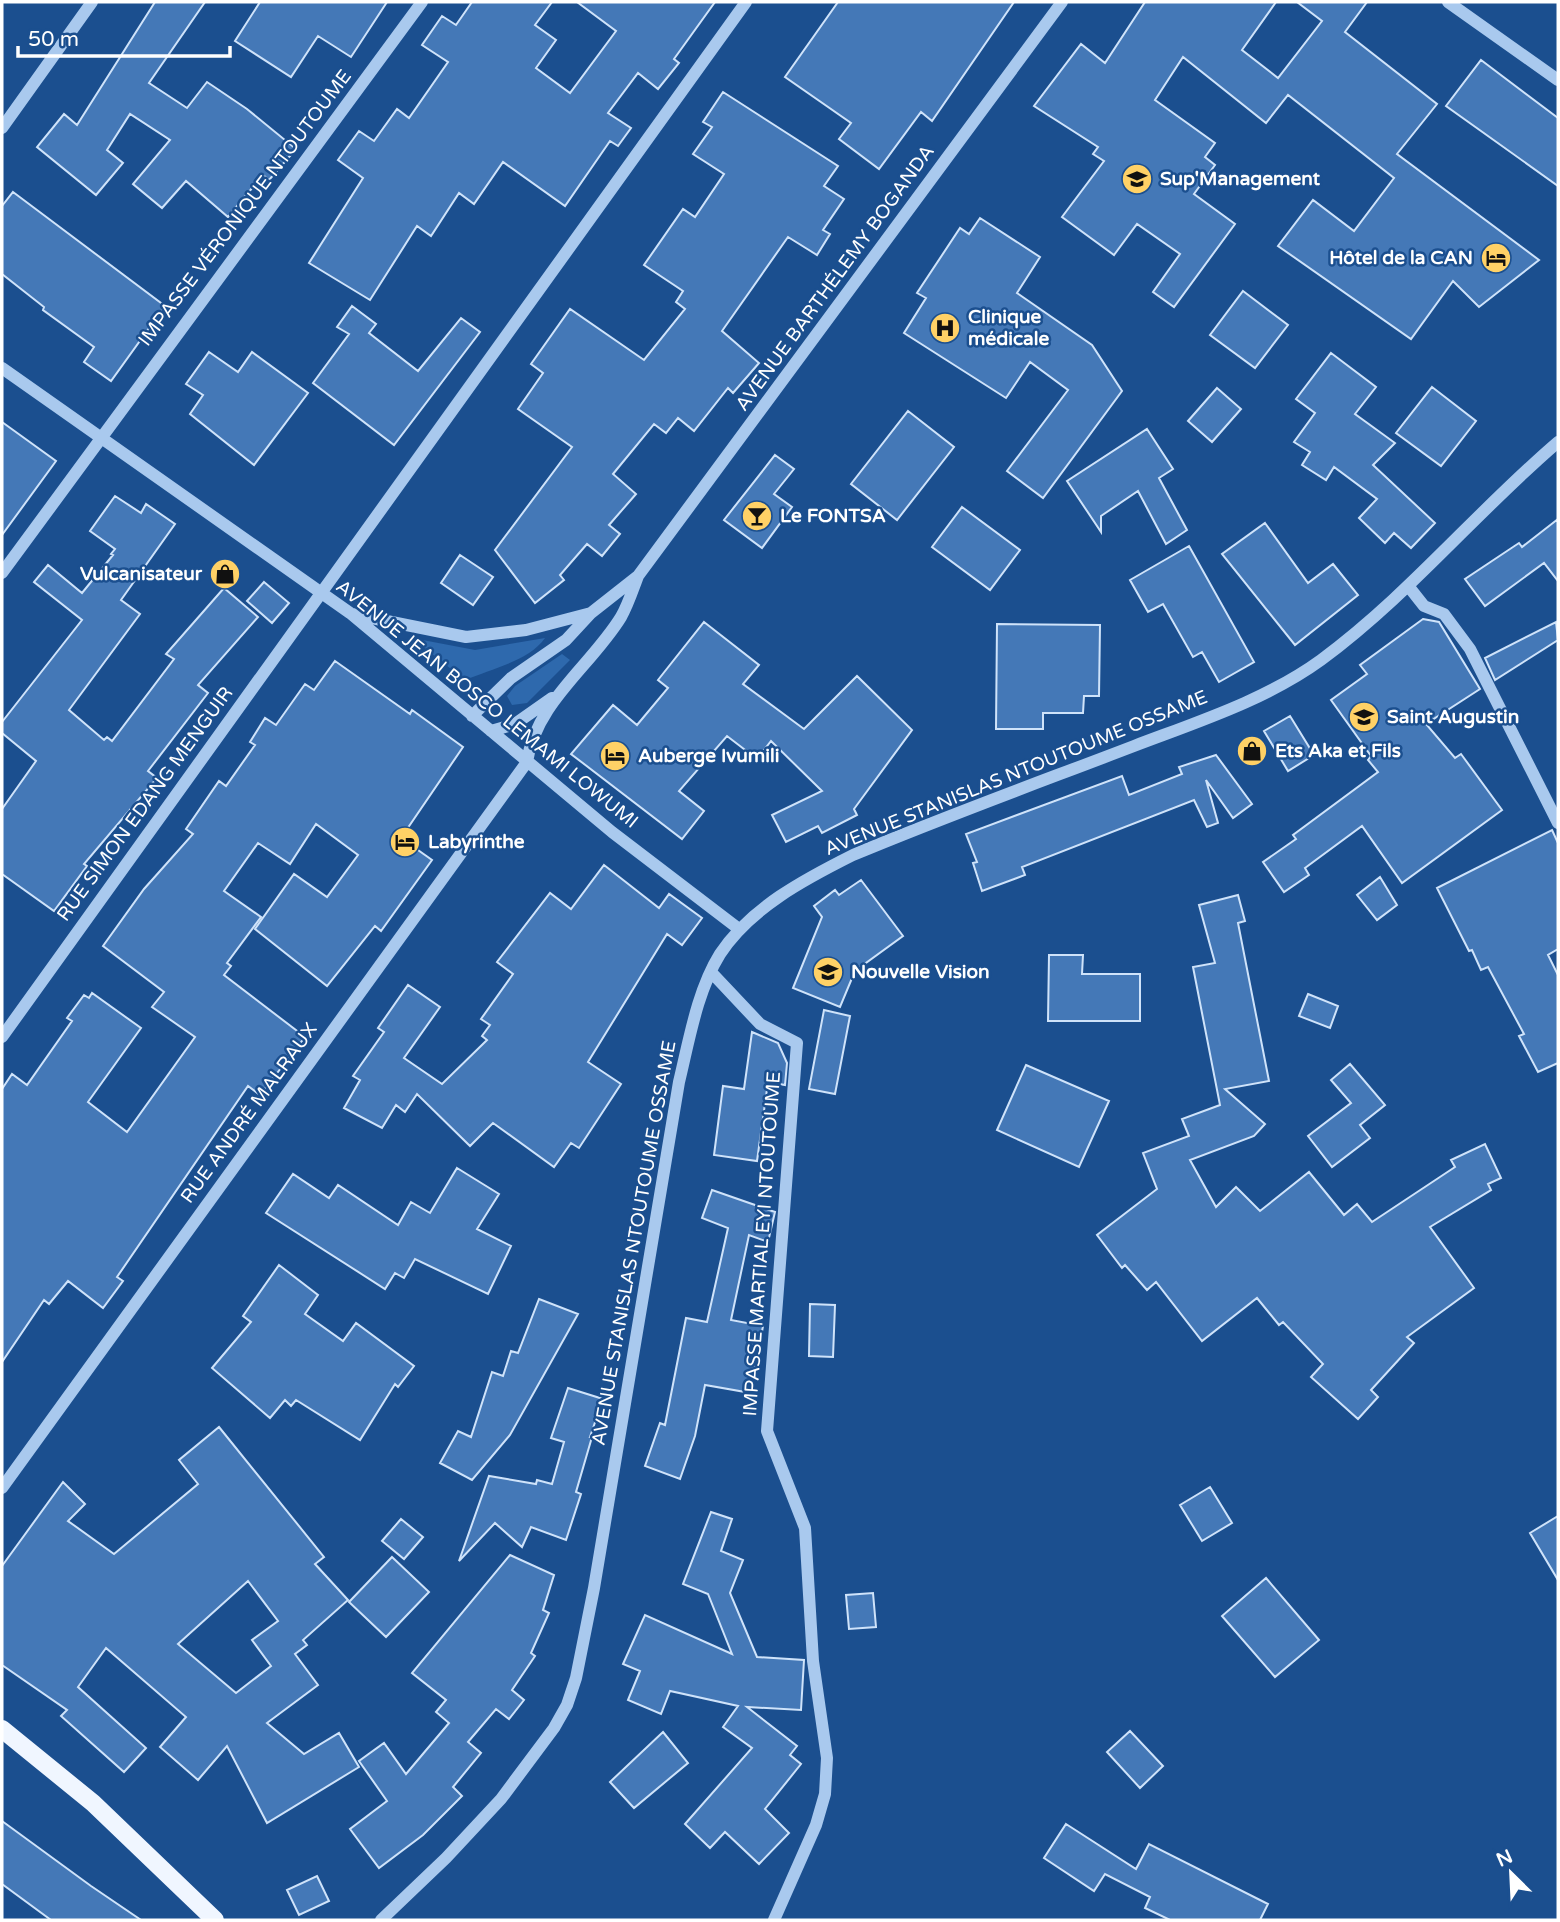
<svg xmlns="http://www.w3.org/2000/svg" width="1560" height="1922" font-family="'Varela Round',sans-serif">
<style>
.green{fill:#2e69ad}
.building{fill:#4478b7;stroke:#cfe3fa;stroke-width:2;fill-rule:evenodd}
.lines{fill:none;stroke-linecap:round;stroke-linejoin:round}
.minor{stroke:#a9c9ee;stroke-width:12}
.major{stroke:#f0f6ff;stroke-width:18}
.labels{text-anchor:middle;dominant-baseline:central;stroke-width:5;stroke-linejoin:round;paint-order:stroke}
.poi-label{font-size:19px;font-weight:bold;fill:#fff;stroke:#1b4f8f;text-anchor:start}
.street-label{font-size:19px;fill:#fff;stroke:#1b4f8f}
</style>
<rect width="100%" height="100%" fill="#1b4f8f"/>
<path class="green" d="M412,638l63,12 70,-12c-16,23 -54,31 -80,42z
M562,654l8,6 -43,43 -15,2 -5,-9 8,-10z"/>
<path class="building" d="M155,2h50l-56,81 38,25 20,-26 40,27 49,40 -27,31 -6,-5 -35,42 -42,-36 -24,27 -29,-24 37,-44 -40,-26 -23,36 16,13 -27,32 -59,-48 27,-33 13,11z
M260,2h127l-36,55 -33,-21 -27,41 -56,-36z
M472,2h80l-17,23 21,15 -20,28 34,25 46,-62 -39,-29h138l-41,57 5,4 -21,26 -20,-16 -30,40 23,15 -13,18 -8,-5 -45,65 -62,-44 -29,42 -15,-11 -28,43 -14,-10 -47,74 -61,-37 54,-85 -25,-18 21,-29 15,10 23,-32 12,9 39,-56 -26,-17 20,-29 14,9z
M838,2h176l-82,119 -11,-9 -42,57 -40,-30 12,-16 -66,-46z
M1145,2h131l-34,48 36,28 44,-57 -25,-19h70l-22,30 92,72 -40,50 142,106 -60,47 -26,-26 -42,58 -133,-93 35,-46 41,31 40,-53 -106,-83 -22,28 -83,-66 -28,43 60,43 -10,14 10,8 -21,29 41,30 -61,83 -21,-15 27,-38 -43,-30 -23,31 -52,-38 42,-56 -11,-7 5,-7 -64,-41 47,-62 24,19z
M1481,60l77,58v68l-112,-80z
M723,92l115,74 -14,20 20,13 -21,31 7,4 -13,21 -29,-18 -66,94 37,32 -26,30 -5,-5 -34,43 -16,-13 -12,15 -12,-9 -41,50 23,20 -27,31 11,9 -18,22 -15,-12 -27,31 4,5 -29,23 -40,-53 77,-103 -54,-38 25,-36 -12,-9 39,-55 74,51 41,-51 -9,-7 7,-11 -39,-26 39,-56 12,8 29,-43 -31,-20 19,-27 -9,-5z
M13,192l152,114 -54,75 -27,-19 10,-15 -51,-37 1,-3 -42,-33v-68z
M980,218l60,39 -23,36 75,52 30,46 -79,107 -36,-27 61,-81 -38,-28 -24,36 -102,-65 22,-35 -9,-5 43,-65 9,6z
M1243,291l45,34 -33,43 -45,-33z
M352,306l24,18 -7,9 49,38 43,-53 19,14 -86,113 -81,-62 36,-49 -12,-7z
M209,352l29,20 14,-20 56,41 -54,72 -64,-51 13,-19 -17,-11z
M1331,353l45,34 -21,27 40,29 -22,22 62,58 -24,25 -17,-15 -9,10 -26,-25 18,-19 -43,-32 -8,13 -24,-15 8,-13 -16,-10 21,-29 -19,-14z
M1432,387l44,34 -35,45 -45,-33z
M1217,388l24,21 -29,33 -24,-21z
M908,411l46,36 -57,73 -46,-36z
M2,422l54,39 -54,74z
M1147,429l26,40 -14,9 28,52 -21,14 -28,-53 -37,25v16l-34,-51z
M775,455l19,14 -20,25 18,13 -30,41 -38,-28z
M115,496l26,17 5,-9 29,20 -54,76 19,14 -71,96 35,30 3,-3 5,4 62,-82 -8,-5 58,-66 34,29 -60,68 10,8 -60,78 9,7 -73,86 3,2 -33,45 -52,-37v-65l34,-48 -34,-28v-11l80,-102 -48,-38 14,-17 34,28 31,-38 -2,-1 4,-5 -25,-18z
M962,507l58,43 -30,40 -58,-43z
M1558,519v62l-14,-18 -59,43 -20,-27 54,-36 3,4z
M1265,523l43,60 25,-19 25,31 -63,50 -73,-91z
M1189,546l65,116 -35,20 -17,-30 -9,5 -30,-53 -15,8 -18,-32z
M460,555l33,22 -20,28 -32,-22z
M264,582l25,21 -17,20 -25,-22z
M1423,619l16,3 41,67 -54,35 29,34 6,-4 41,56 -100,73 -40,-57 -57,42 4,7 -25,17 -21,-30 33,-23 -3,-4 85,-63 -10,-12 3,-4 -40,-56 36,-26 -7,-9z
M704,622l55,43 -16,19 61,45 53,-53 55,54 -58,79 3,6 -35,18 -4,-7 -32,16 -14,-27 50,-24 -51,-50 -14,18 -30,-23 -48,55 25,20 -22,28 -111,-85 42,-49 24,20 31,-37 -10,-8z
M1556,622l2,18 -63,40 -10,-22z
M997,624l103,1 -1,71h-15l-1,17h-40v16h-47z
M335,661l75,53 2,-4 51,37 -62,91 31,22 -51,71 -6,-5 -48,60 -72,-57 39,-55 33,23 31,-42 -42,-31 -26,40 -32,-21 -34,48 37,26 -34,46 4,3 -7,9 81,62 -45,58 -12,-9 -131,191 6,4 -20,27 -35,-27 -19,23 -5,-4 -42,62v-273l10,-15 15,11 45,-64 -5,-3 17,-23 5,3 3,-5 49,35 -53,74 39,30 68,-95 -43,-30 12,-15 -61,-46 41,-57 49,-55 -7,-5 33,-48 7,5 29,-41 -5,-3 15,-24 11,7 29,-41 9,6z
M1290,716l24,39 -26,16 -24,-40z
M1216,755l36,49 -19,14 -27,-38 12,43 -11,4 -13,-27 -172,67 3,8 -43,16 -9,-28 4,-1 -11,-28 156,-58 7,19 53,-21 -3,-7z
M1552,830l6,13v106l-10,6 10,20v88l-20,9 -19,-36 5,-2 -36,-67 -7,3 -9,-20 -3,1 -32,-63z
M604,865l55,43 10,-14 33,24 -20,27 -15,-11 -79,128 33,22 -42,64 -8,-5 -17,24 -61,-44 -23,23 -53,-52 -12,18 -9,-7 -14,23 -38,-20 16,-28 -7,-4 31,-44 -6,-4 30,-43 32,22 -36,51 38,26 45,-44 -5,-4 8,-11 -9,-6 32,-45 -16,-12 53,-69 21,16z
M1380,877l17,28 -20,15 -20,-25z
M861,880l42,56 -48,35 -15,36 -47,-19 29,-71 -8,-11 21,-16 4,5z
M1238,895l7,26 -7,2 31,158 -44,8 40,35 -11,12 -64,24 26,47 20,-20 24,24 49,-39 35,43 13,-11 15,18 83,-55 -4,-7 34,-16 16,34 -13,6 3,6 -61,37 44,61 -67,49 7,6 -43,47 7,7 -20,22 -47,-42 12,-13 -40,-42 -4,3 -22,-27 -55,43 -46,-59 -9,8 -22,-25 -3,3 -25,-33 60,-46 -14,-36 46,-17 -7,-17 38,-14 -27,-138 22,-4 -16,-58z
M1049,955h34l-1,19h58v47h-92z
M1308,994l30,12 -8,22 -31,-12z
M824,1010l26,6 -15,78 -26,-5z
M752,1032l26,11 9,20 -2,22 -17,-3 -11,79 -43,-6 9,-69 21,3z
M1350,1064l35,41 -25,20 10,13 -38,29 -24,-31 43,-33 -20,-23z
M1026,1065l83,36 -30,66 -82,-37z
M457,1168l42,26 -22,35 34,17 -23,48 -73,-35 -11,19 -9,-5 -10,16 -119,-76 27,-39 36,24 9,-13 60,40 13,-23 19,11z
M712,1190l63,22 -7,30 -19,-7 -18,85 32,6 -12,67 -46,-8 -10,51 -15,43 -35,-13 15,-43 5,2 21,-107 21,4 21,-94 -26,-10z
M279,1265l39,30 -13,19 38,27 13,-18 58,43 -16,21 -3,-3 -35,56 -64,-40 -5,6 -6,-6 -15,18 -58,-50 39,-46 -8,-6z
M539,1299l39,15 -68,121 -38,45 -32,-17 18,-32 13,6 21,-65 11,4 8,-25 7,2z
M810,1304l25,1 -2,52 -24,-1z
M568,1388l35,11 -13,38h2l-16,55 5,2 -15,46 -35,-13 -9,20 -27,-24 -36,38 30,-85 47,8 1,-4 15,4 12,-42 -13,-4z
M219,1427l105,130 -9,7 33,36 -45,40 4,5 -12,9 23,31 -51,38 37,31 35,-21 20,34 -92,56 -40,-77 -29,34 -38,-33 26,-30 -80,-69 -28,39 68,61 -22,24 -63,-56 6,-6 -65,-45v-99l61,-84 22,22 -17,17 46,33 84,-70 -19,-24zM248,1581l30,40 -26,19 19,26 -35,27 -58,-49z
M1210,1487l22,36 -30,18 -22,-36z
M711,1512l21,7 -11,32 22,9 -13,33 27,64 47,3 -3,50 -54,-3 50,39 -7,9 11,9 -36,45 24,24 -30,31 -34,-32 -15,16 -25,-24 67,-76 -29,-21 15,-21 -68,-15 -9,23 -33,-14 12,-29 -17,-7 22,-49 87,39 -24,-60 -25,-10z
M1558,1516v64l-28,-47z
M401,1519l22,18 -19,22 -22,-18z
M510,1555l44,20 -11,35 6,3 -18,40 4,3 -23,34 12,10 -15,19 -13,-10 -28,33 13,11 -28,34 9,9 -39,39 -44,33 -29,-39 37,-28 -28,-40 25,-18 22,31 43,-51 -13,-11 10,-12 -34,-27z
M392,1557l37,35 -43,45 -37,-35z
M1266,1578l53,62 -44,37 -53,-61z
M873,1593l3,34 -27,2 -3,-34z
M1130,1731l33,35 -23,22 -33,-36z
M663,1732l25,31 -54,45 -24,-26z
M2,1821l89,65 50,34h-90l-49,-36z
M1066,1824l70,45 13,-25 119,60 -8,16h-90l-25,-12 5,-11 -45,-23 -11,17 -50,-33z
M317,1876l12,25 -30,14 -12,-25z"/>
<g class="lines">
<path class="minor" d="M1448,2l110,78
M2,128l90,-126
M2,368l348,245 262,219 127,97
M2,573l420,-571
M1409,587l15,19 20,8 26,35 88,174
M352,614l114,23 60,-7 65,-17
M472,716l39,-38 55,-38 25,-27 47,-37 424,-574
M491,731l24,-7 37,-26
M711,972l49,52 37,19 -30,388 38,97 8,133 14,97 -2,36 -9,31 -42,95
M2,1037l744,-1035
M2,1488l525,-726c9,-60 64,-96 94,-145 7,-12 12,-28 17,-41
M381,1920l65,-62 55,-59 53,-71 13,-23 9,-27 18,-90 85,-506c10,-41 18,-91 41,-128 30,-46 85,-75 133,-99 93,-39 187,-73 281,-109 63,-24 132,-46 187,-86 87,-64 155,-148 237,-218"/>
<path class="major" d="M2,1729l91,74 122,117"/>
</g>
<defs>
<g id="university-disc" transform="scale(1.575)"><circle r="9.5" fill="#ffd166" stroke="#1b4f8f"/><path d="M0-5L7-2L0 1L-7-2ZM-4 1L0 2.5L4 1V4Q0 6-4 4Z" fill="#111"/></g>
<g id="hotel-disc" transform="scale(1.575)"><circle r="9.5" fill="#ffd166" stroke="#1b4f8f"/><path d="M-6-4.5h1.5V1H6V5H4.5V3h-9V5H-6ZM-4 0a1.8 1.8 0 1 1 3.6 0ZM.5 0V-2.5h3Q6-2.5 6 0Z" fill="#111"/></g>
<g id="hospital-disc" transform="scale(1.575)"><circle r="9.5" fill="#ffd166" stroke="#1b4f8f"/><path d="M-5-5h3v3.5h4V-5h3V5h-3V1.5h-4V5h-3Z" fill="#111"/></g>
<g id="bar-disc" transform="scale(1.575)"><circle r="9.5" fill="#ffd166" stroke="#1b4f8f"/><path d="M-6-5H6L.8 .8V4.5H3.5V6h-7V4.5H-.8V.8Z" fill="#111"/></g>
<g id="shop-disc" transform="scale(1.575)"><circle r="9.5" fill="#ffd166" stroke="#1b4f8f"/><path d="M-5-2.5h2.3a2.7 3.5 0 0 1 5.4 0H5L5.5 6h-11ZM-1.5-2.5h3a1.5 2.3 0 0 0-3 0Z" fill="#111"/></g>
<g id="school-disc" transform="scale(1.575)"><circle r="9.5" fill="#ffd166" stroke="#1b4f8f"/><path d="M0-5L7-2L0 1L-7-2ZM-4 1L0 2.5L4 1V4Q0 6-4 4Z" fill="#111"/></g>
</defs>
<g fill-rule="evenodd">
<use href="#university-disc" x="1137" y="179"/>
<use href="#hotel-disc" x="1496" y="258"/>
<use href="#hospital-disc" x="945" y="328"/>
<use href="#bar-disc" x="757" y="516"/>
<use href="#shop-disc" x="225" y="574"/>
<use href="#school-disc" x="1364" y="717"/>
<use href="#shop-disc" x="1252" y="751"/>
<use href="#hotel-disc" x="615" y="756"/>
<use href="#hotel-disc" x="405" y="842"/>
<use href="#school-disc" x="828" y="972"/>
</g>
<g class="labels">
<g class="poi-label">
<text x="1160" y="179">Sup'Management</text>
<text x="1473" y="258" text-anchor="end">Hôtel de la CAN</text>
<text x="968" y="317">Clinique<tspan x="968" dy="22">médicale</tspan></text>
<text x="780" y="516">Le FONTSA</text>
<text x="202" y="574" text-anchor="end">Vulcanisateur</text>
<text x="1387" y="717">Saint Augustin</text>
<text x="1275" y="751">Ets Aka et Fils</text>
<text x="638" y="756">Auberge Ivumili</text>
<text x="428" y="842">Labyrinthe</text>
<text x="851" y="972">Nouvelle Vision</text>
</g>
<g class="street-label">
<text transform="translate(245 208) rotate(-53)">IMPASSE VÉRONIQUE NTOUTOUME</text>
<text transform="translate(835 278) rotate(-54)">AVENUE BARTHÉLEMY BOGANDA</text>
<text transform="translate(487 704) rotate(39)">AVENUE JEAN BOSCO LEMAMI LOWUMI</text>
<text transform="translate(1016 773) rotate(-22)">AVENUE STANISLAS NTOUTOUME OSSAME</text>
<text transform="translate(145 804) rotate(-54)">RUE SIMON EDANG MENGUIR</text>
<text transform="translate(249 1113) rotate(-54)">RUE ANDRÉ MALRAUX</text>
<text transform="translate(634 1243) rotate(-80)">AVENUE STANISLAS NTOUTOUME OSSAME</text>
<text transform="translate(762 1244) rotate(-86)">IMPASSE MARTIAL EYI NTOUTOUME</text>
</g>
</g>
<rect width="1560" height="1922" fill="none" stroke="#ffffff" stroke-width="7"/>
<g transform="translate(1511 1873) rotate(336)" stroke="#1b4f8f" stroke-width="5" paint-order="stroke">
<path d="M0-5L12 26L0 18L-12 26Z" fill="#ffffff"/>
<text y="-10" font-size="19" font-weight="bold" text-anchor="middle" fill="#ffffff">N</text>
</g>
<path d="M18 46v10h212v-10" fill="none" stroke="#ffffff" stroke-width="3.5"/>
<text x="28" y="46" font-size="21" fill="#ffffff" stroke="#1b4f8f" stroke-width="5" paint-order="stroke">50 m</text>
</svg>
